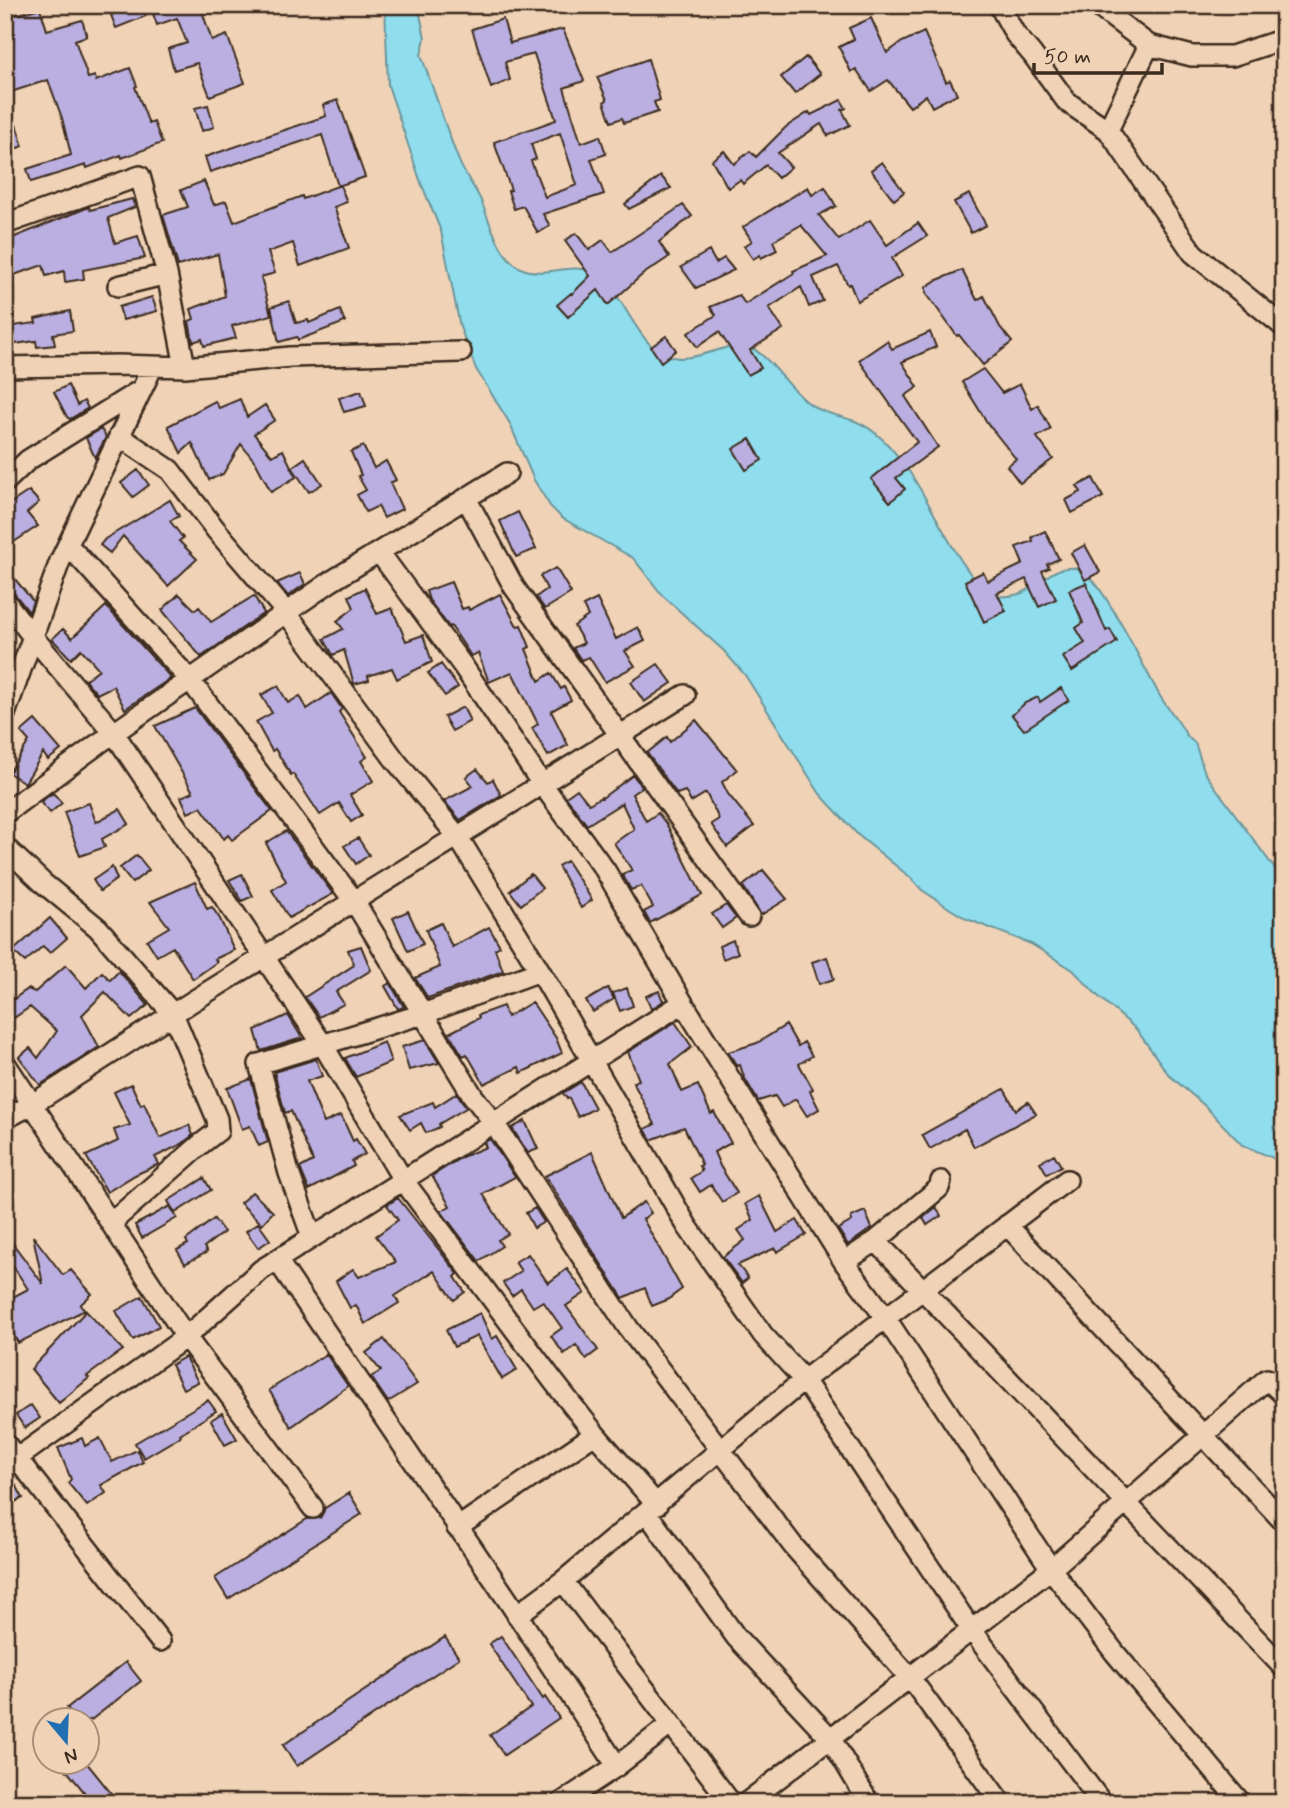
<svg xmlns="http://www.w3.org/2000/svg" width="1289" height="1808" font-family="Mynerve,sans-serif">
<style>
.water{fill:#8fdded;stroke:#6d959a;stroke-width:2}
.building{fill:#baafe0;stroke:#3b2a1e;stroke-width:2;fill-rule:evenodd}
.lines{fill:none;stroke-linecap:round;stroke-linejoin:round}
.street-casing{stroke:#3b2a1e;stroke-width:24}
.street{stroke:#f0d3b6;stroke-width:19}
</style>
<rect width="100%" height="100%" fill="#f0d3b6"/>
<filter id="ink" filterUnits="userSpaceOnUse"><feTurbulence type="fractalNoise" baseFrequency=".0143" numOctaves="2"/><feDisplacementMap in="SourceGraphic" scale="14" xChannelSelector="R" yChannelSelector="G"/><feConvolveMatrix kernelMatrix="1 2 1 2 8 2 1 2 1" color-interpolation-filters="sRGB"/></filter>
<g filter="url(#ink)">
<path class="water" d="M385,5h33l7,33 -4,17c13,35 24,71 38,106 6,15 17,27 23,42 8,20 19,58 41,66 22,9 47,-7 69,3 36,16 43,87 90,86 21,-1 41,-11 62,-15 31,17 38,38 62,58 14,12 32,14 49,20 22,9 37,27 51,46 28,39 49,97 84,129 11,1 21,1 32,-3 20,-9 32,-31 58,-24 20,6 67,105 80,127 6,10 13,18 19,27 6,8 6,14 16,20l10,30 70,96 9,8v290l-13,-10 -29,-12 -37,-39 -36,-31 -33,-46 -38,-33 -25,-26 -42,-26 -64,-25 -15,-9 -30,-20 -11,-12 -53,-43 -38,-41 -75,-119 -21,-24 -61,-55 -30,-38 -71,-40 -12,-12 -16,-26 -25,-58 -33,-53 -16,-42 -19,-96 -20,-48 -33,-98z"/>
<path class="building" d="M135,5h7l4,11 -30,12 -5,-13z
M150,5h59v3l-7,3 10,30 15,-6 18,48 -35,13 -13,-33 -23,7 -6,-21 19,-6 -10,-25 -20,7z
M40,8l7,22 35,-10 5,16 -12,4 13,38 7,-2 1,5 34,-13 7,18 -2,1 14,37 5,-2 8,21 -40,15 -1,-3 -34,13 -1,-3 -55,17 -4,-13 44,-14 -9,-37 -14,-38 -37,12 -6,-17v-57z
M871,18l16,35 15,-11 22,-10 22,50 4,-2 7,14 -25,13 -6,-12 -16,12 -22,-27 -17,11 -15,-22 -5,3 -12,-25 15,-8 -5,-11z
M503,19l7,24 53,-14 21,52 -20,7 17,55 19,-7 6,18 -15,5 13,35 -61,20 7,12 -12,7 -15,-27 -9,3 -6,-18 3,-1 -17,-48 62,-22 -22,-66 -29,8 5,18 -19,8 -19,-59zM560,133l17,52 -32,12 -14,-36 5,-2 -5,-15z
M806,57l14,17 -25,20 -14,-17z
M648,59l12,41 -6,2 4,10 -34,11 -2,-5 -11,4 -7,-20 3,-2 -10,-23z
M5,100h3l15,46 -18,6z
M338,100l27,77 -27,9 -16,-51 -112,37 -5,-15 121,-41 -3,-11z
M841,100l5,8 -4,2 8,15 -22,11 -7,-12 -43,29 13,14 -13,11 -12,-13 -23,19 -3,-4 -12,8 -16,-28 12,-9 10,13 16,-13 6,6 30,-30 23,-15 2,3z
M208,105l6,22 -12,4 -7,-23z
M882,162l22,30 -10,8 -23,-30z
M661,176l10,12 -42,21 -4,-5z
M204,181l10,24 12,-4 8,21 68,-26 1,3 37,-14 7,17 -13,5 15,41 -49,18 -7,-23 -25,9 7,21 -14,4 10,38 -39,11 4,12 -32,8 -2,-7 -9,3 -4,-21 5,-2 -3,-10 34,-13 -7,-42 -40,12 -15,-51 25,-8 -7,-17z
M808,187l4,8 13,-8 11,19 -17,9 20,25 31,-20 17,25 31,-22 9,13 -35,22 10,18 -45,25 -7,-17 -2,1 -10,-19 -25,11 10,24 -14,6 -8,-20 -32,21 14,21 -33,21 11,18 -13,7 -29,-43 -22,15 -9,-14 28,-18 -6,-8 29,-12 6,9 49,-31 -1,-2 34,-15 -26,-31 -28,16 4,9 -16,8 -1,-3 -7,4 -9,-13 8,-5 -9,-14z
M969,194l17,31 -15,8 -17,-31z
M132,199l3,8 -27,11 7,25 23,-7 7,22 -62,12 1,9 -19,3 -1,-11 -18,5 -3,-11 -38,13v-37l84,-34 1,3z
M683,205l9,11 -33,26 10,15 -27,18 -34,30 -10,-15 -30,27 -11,-12 14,-12 1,1 18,-18 -25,-35 11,-8 13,17 14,-10 9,12z
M709,251l7,12 8,-5 10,12 -38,18 -15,-21z
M962,270l15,30 7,-4 16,31 12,15 -29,23 -24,-30 -2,1 -31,-43v-6l9,-6z
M152,297l5,14 -34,9 -4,-13z
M289,301l7,22 12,-3 1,3 31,-13 5,12 -47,18 -1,-3 -18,5 -8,-35z
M70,311l3,20 -20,3 2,11 -18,2 -1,-6 -28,4 -3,-18 31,-4 -1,-4z
M930,332l6,15 -34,15 16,25 -13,9 33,51 -42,31 9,11 -15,13 -19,-23 46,-37 -58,-82 28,-19 5,8z
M666,336l10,14 -15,12 -10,-15z
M983,369l19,24 18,-9 12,25 6,-4 13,24 -14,8 16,22 -33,24 -13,-17 9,-7 -28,-35 -26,-42z
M68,385l9,20 7,-4 4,7 -18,11 -3,-2 -13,-25z
M361,391l5,15 -22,6 -5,-14z
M240,399l7,18 18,-12 10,15 -21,14 18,22 11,-6 13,27 -25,15 -15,-29 -15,-19 -18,30 -14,6 -17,-37 -11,10 -13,-27 47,-25 4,7z
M101,429l5,8 -11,21 -9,-20z
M750,439l12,21 -16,10 -13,-21z
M363,446l11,22 12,-7 10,19 -6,3 12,26 -18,9 -6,-12 -12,6 -9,-17 9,-5 -8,-14 3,-1 -10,-23z
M305,458l17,26 -13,8 -17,-25z
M138,470l11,15 -16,12 -12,-14z
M1093,478l10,19 -31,16 -6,-13 15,-8 -4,-6z
M29,491l10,11 -12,11 11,13 -33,22v-41z
M170,500l9,16 -9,5 13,17 -4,3 18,18 -29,27 -45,-50 -13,17 -10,-8 5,-6z
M518,512l18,37 -20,8 -16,-36z
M1045,531l14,28 -12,5 2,4 -7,3 14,28 -17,8 -13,-28 -29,14 9,18 -22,11 -19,-41 18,-9 5,9 35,-17 -7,-17 17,-6 -1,-4z
M1085,545l15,27 -15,8 -14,-27z
M5,567l28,34 -4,11 -15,-19 -9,-4z
M556,568l15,25 -26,16 -9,-12 11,-8 -7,-13z
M300,573l5,11 -17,12 -11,-13z
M451,582l11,27 6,-2 1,3 31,-16 17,32 4,-1 9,22 -4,2 13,32 12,-8 10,16 3,-2 7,13 -20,11 17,34 -20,11 -16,-28 6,-4 -26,-52 -23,10 -11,-29 -7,3 -20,-30 -2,1 -20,-27 -3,-9z
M1086,583l20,48 4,-2 7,13 -45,29 -9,-14 22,-14 -9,-15 7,-5 -14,-33z
M365,588l12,26 15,-6 14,33 17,-6 9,27 -35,17 -5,-11 -24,8 1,4 -15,4 -10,-34 -11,5 -9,-16 19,-10 -6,-8 17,-13 -5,-12z
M179,594l16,16 4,-3 12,15 43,-26 10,17 -63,44 -39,-47z
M597,599l19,40 22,-12 7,14 -20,10 10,15 -30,16 -16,-25 -8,3 -8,-12 11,-5 -10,-17 14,-10 -5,-10z
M106,606l65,72 -46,31 -12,-23 -16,8 -12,-14 14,-11 -18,-20 -10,10 -19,-20 11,-10 9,9z
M441,664l17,23 -13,9 -17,-23z
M658,664l14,19 -28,19 -13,-20z
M278,686l10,17 12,-7 7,13 24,-16 11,16 -3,3 28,45 -6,4 12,20 -23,14 12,20 -11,7 -12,-19 -19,12 -27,-41 -2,1 -16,-26 -3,2 -16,-29 16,-9 -11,-18z
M1061,688l8,12 -45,30 -12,-15 13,-12 13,-6 2,5z
M463,707l7,14 -18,10 -8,-14z
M195,708l77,103 -40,29 -4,-5 -4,4 -23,-32 -13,6 -7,-16 12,-5 -38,-66z
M35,720l26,30 -13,10 -5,-7 -18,30 -16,-10 20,-32 -8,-9z
M696,720l41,50 -15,12 6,12 26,32 -27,21 -16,-23 8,-5 -13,-26 -15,9 -6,-11 -8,3 -30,-41 20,-16 3,5z
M477,769l11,13 5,-3 8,16 -41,25 -16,-19 29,-15 -7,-9z
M633,775l9,12 -10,7 14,27 12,-8 9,12 35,70 -52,28 -6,-11 9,-5 -12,-21 -10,4 -9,-16 10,-4 -18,-27 20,-14 -12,-26 -35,22 -21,-28 11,-8 12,15 12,-7 1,1z
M53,793l9,10 -12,10 -10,-11z
M89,803l7,19 24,-13 9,15 -27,15 3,8 -25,9 -16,-44z
M286,831l47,63 -44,24 -17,-28 14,-9 -20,-38z
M358,838l11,17 -13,9 -12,-18z
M137,855l12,15 -17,13 -12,-15z
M567,861l25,39 -11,8 -23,-42z
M112,867l5,12 -17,12 -7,-11z
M763,870l24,29 -26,16 -18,-29z
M242,874l11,22 -11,5 -13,-21z
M531,874l11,14 -21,17 -11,-14z
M195,882l12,27 5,-2 8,12 14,31 -19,9 2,3 -24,17 -20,-32 -16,9 -10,-16 22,-13 -19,-25z
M726,905l10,13 -14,10 -10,-14z
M408,911l15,33 -15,7 -15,-33z
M50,918l17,20 -17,15 -7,-7 -18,16 -12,-11z
M441,923l11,24 37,-20 11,19 -5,3 8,22 -75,27 -13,-20 25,-11 -14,-37z
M733,940l5,13 -15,6 -4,-13z
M361,946l10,24 -35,22 8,12 -25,13 -14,-20 49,-32 -6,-15z
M827,957l7,22 -15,5 -7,-22z
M66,965l20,23 16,-16 8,8 9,-9 29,34 -17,14 -26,-27 -23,23 17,32 -59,38 -21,-28 11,-9 8,10 19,-27 -27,-24 -25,17v-19l23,-16 7,3z
M390,983l14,24 -6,2 -13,-23z
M608,988l6,11 -21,13 -7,-11z
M627,988l6,18 -13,5 -7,-18z
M659,991l4,10 2,-1 -14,9 -5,-13z
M532,1002l24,36 6,15 -41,20 -2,-6 -35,17 -17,-30 -4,2 -14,-23 30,-15 -1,-3 25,-9 4,11z
M288,1015l14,23 -41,13 -6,-21z
M675,1022l17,25 -22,17 12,28 16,-7 13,29 3,-2 17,31 -17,9 6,14 17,27 -15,9 -11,-17 -11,7 -9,-14 11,-7 -3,-5 3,-1 -18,-38 -33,13 -6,-11 10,-5 -22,-42 6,-2 -11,-28z
M786,1025l12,21 6,-4 8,14 -13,8 14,25 -3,2 9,18 -12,7 -11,-17 -14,8 -7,-11 -17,5 -14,-24 -4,-12 -3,1 -9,-14 29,-9z
M425,1040l14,23 -30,7 -7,-23z
M384,1042l7,20 -35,15 -11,-19z
M316,1059l6,17 -15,5 17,42 17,-8 12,26 3,-2 9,15 -13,7 2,5 -45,24 -9,-22 13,-7 -22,-50 -6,2 -11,-41z
M251,1079l17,63 -9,4 -9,-20 -8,3 -15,-41z
M581,1082l14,26 -17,9 -9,-19 -2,1 -4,-6z
M131,1084l10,21 3,-2 16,35 29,-13 4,10 -11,9 -27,13 4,7 -24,11 -28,17 -21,-36 32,-15 -4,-11 16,-5 -16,-33z
M1004,1089l12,21 12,-8 8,12 -62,33 -9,-18 -35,20 -8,-14z
M457,1093l9,15 -27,16 1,3 -14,6 -5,-10 -11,7 -10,-15 33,-13 2,5z
M525,1121l13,28 -10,4 -16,-25z
M490,1139l25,38 -32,17 25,40 -10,6 4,6 -23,15 -38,-50 9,-5 -18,-30 30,-19 24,-10 -2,-4z
M592,1152l29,66 23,-16 7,11 -8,6 39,70 -15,11 -15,6 -7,-18 -22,10 -78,-122z
M1054,1154l7,12 -14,8 -7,-12z
M204,1178l7,12 -36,23 -7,-12z
M252,1192l21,20 -11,12 -22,-21z
M759,1196l18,36 20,-12 9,15 -29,17 -2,-4 -37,17 10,13 -6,5 -19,-26 22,-17 -7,-10 15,-10 -8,-16z
M398,1198l60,76 -3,3 10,15 -11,8 -20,-29 -39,25 4,7 -34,21 -9,-19 -6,3 -14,-27 17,-12 6,8 37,-15 -20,-26 22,-16 -11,-15z
M170,1206l7,12 -35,20 -7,-13z
M936,1207l5,9 -14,9 -4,-7z
M535,1208l9,14 -10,6 -8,-15z
M865,1211l7,17 -24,17 -10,-16 14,-8 -1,-4z
M214,1219l10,13 -20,15 3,5 -22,12 -8,-14 11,-6 -2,-4z
M258,1223l12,17 -12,8 -12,-17z
M5,1233l38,51 -10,-48 30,39 8,-5 21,24 -12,11 5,5 -67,33 -13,-25v-17l23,-12 -23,-35z
M528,1254l20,29 19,-14 18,24 -19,13 32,44 -12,9 -10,-14 -12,9 -13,-18 11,-8 -19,-27 -10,6 -12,-18 -9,7 -9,-13 18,-12 -6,-9z
M142,1296l17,30 -26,14 -17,-29z
M86,1311l37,39 -36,26 2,2 -30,25 -28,-34z
M480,1313l12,26 5,-3 20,34 -15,9 -25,-43 -23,11 -8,-17z
M384,1339l33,45 -29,18 -17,-25 10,-6 -15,-18z
M326,1354l22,32 -57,41 -22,-37z
M185,1357l13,25 -15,7 -12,-24z
M208,1400l8,11 -36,23 1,2 -37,22 -9,-15z
M31,1405l9,13 -15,10 -9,-13z
M222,1413l15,26 -12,6 -14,-25z
M82,1438l3,8 15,-8 12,24 25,-12 6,12 -42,23 5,8 -19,13 -19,-23 3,-4 -13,-31z
M16,1485l7,13 -18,9v-16z
M349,1493l13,21 -134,85 -13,-21 92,-59 13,-1 5,-10z
M501,1636l42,63 2,-2 14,21 -55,37 -14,-20 41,-28 -42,-63z
M445,1637l14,21 -162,108 -14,-21z
M126,1662l15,19 -50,39h-14l-10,-12z
M60,1762h26l33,41h-26z"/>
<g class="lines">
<g class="street-casing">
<path id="street" d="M999,5l16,29 17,20 35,48 41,28 85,123 91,74
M1096,5l53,40 43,11h40l52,-17
M1108,130l41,-85
M5,224l135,-48 27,98 18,93
M118,286l49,-12
M5,367l113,-2 67,2 105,-10 171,-5
M119,436l51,34 46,60 70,82 109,148 63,77 82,134 147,255 76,109 41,45 167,249 131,174
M5,482l23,-22 114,-71
M466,498l48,89 235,329
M68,545l122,135 164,221 119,195 21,27 135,206 165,218 117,132 90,124
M379,552l84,114 79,118 63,86 78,133 161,259 41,55 166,252 64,84 126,150
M5,601l28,36 81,96 209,312 80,135 151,202 41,52 62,71
M5,714l55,-153 93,-195
M5,813l93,-69 232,-162 177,-109
M6,848l37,35 55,45 75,86 44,105 1,12 -17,13 -89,78
M5,1063l181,274 127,171
M5,1119l26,-14 162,-104 492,-306
M1007,1225l277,297
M312,1237l-23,-64 -30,-109 164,-50 117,-43
M876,1241l408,427
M277,1260l230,339 110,167
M844,1262l32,-21 63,-53 2,-7
M5,1443l155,198
M5,1467l181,-130 75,-67 422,-267
M647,1513l89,124 95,102 38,64
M457,1528l138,-94
M563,1581l168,222
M517,1615l46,-34 241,-201 263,-200
M561,1803l56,-37 53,-41
M746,1803l305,-234 216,-190 17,16"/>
</g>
<use href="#street" class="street"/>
</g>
</g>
<rect width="1289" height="1808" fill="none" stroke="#f0d3b6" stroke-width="28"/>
<rect x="14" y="14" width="1261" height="1780" fill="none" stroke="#3b2a1e" stroke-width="2.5" filter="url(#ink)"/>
<g transform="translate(66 1741) rotate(161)"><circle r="33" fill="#f0d3b6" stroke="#a88f79" stroke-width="2"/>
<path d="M0-5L12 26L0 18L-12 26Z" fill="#1f6fb2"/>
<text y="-10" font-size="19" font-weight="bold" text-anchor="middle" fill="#3b2a1e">N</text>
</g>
<path d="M1034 63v10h128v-10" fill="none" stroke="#3b2a1e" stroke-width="3.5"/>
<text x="1044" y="63" font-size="21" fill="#3b2a1e" stroke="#f0d3b6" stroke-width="5" paint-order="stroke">50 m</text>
</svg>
